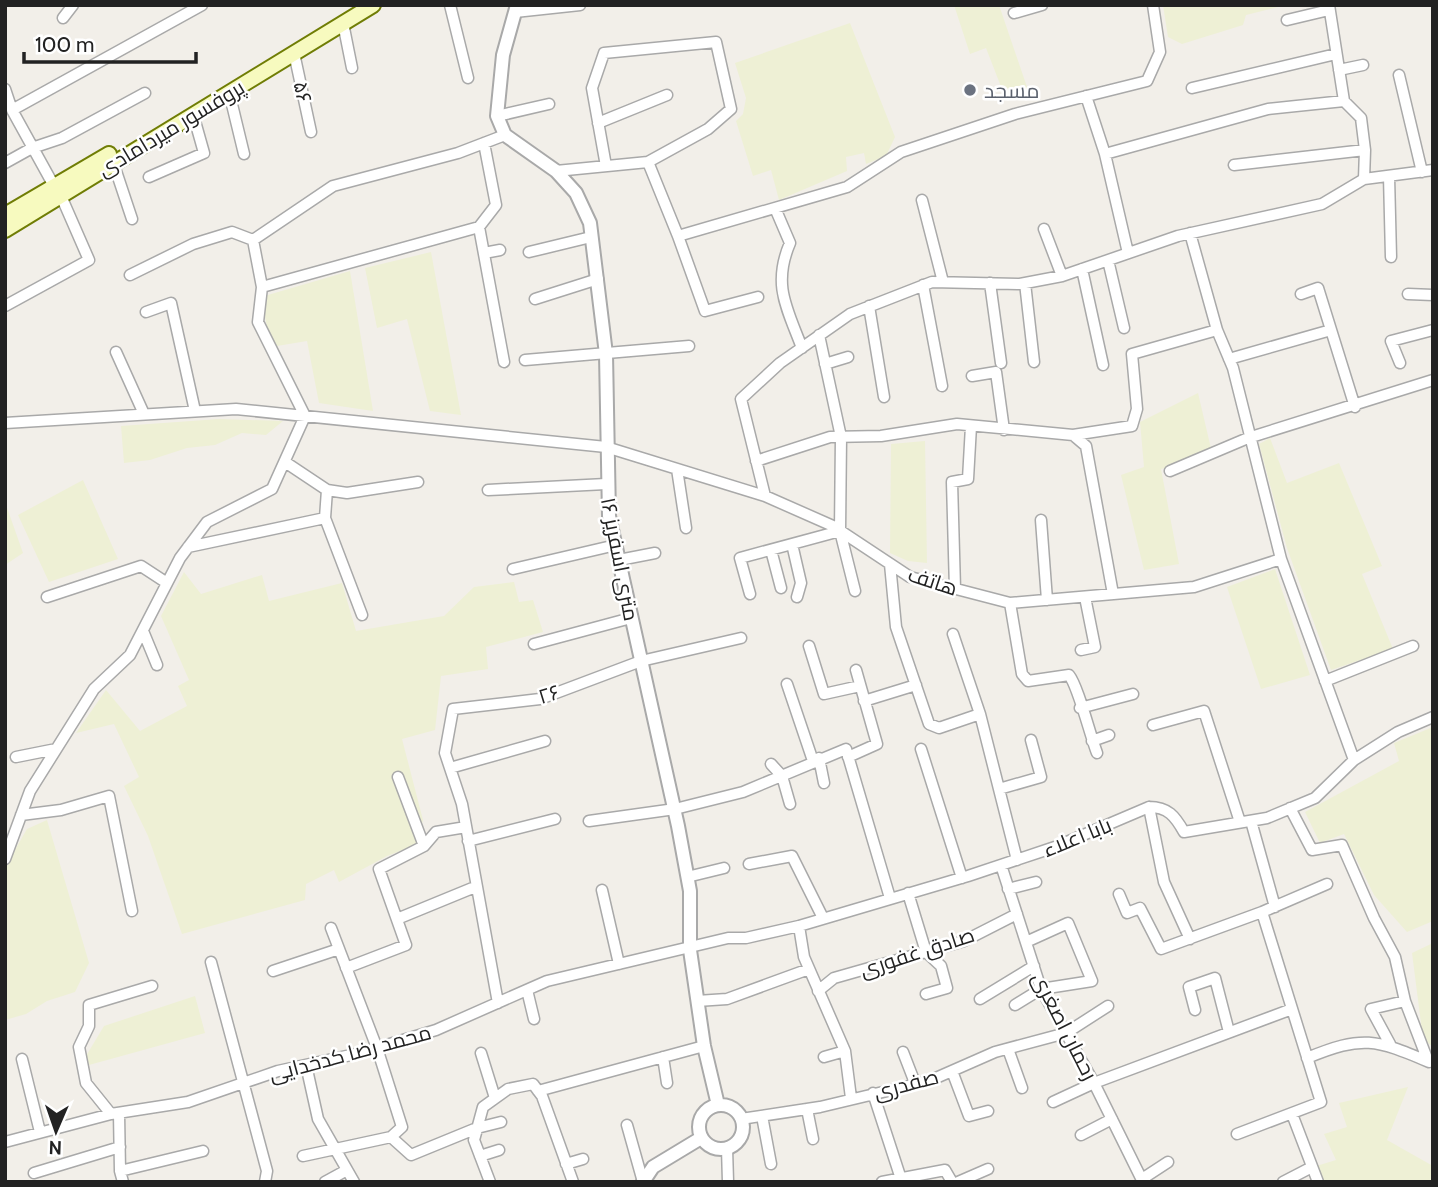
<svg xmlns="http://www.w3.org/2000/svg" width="1438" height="1187" font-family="Cabin,Cairo,sans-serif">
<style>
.farmland{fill:#eef0d5}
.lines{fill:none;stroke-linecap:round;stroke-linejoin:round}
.minor-casing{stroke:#a9a9a9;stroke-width:13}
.tertiary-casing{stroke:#a9a9a9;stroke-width:16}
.secondary-casing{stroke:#707d05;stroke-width:18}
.minor{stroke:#fff;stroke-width:10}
.tertiary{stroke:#fff;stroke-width:12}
.secondary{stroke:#f7fabf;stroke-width:14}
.worship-dot{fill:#6b7280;stroke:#fff;stroke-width:2.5}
.labels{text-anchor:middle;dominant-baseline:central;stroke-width:5;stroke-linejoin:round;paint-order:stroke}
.worship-label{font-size:21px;fill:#5b616d;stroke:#fff;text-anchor:start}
.street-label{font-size:21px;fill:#222;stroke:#fff}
</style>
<rect width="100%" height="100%" fill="#f2efe9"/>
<path class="farmland" d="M954,5h45l29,85 -23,7 -19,-49 -16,6z
M1163,5h123l-40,10 -3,10 -61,19 -14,-7z
M850,23l45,114 -9,19 -20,8 -2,-11 -18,4 1,14 -68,29 -8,-30 -18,6 -17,-55 7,-7 3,-16 -11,-35z
M431,252l30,163 -31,-4 -23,-92 -30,9 -12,-60z
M350,271l23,140 -54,-8 -12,-62 -36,6 -10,-50z
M1198,393l15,64 -52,12 18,95 -35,6 -23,-95 23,-8 -4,-45z
M219,419l64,2 -17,14 -24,-2 -27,12 -28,3 -37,12 -26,3 -3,-37z
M1270,438l17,45 52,-20 43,103 -20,8 31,75 -62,21 -44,-122 -28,-104z
M925,441l2,122 -19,-2 -18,-8 1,-109z
M83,480l35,79 -69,23 -31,-67z
M5,502l18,51 -18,12z
M1275,569l35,106 -49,14 -34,-102z
M184,572l17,22 61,-19 7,26 73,-18 14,48 88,-15 30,-29 40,-5 5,20 14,-2 10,32 -57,15 2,22 -47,7 -6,54 -33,9 21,81 -7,25 -29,11 -48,26 -5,-12 -28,14 -1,16 -123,34 -34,-98 -24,-50 15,-9 -25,-53 -38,9 30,-43 34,41 47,-25 -9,-20 11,-6 -28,-64z
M1433,727v194l-26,11 -33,-37 -30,-61 -24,9 -15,-31 94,-51 -5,-18z
M47,820l42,143 -14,29 -28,9 -21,13 -21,6v-153l22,-38z
M1433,943v104l-10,-8 -11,-86z
M195,996l10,37 -116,32 -3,-9 18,-30z
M1408,1087l-21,53 46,26v16h-116l-7,-14 26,-8 -12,-26 23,-7 -8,-24z"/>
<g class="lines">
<g class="minor-casing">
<path id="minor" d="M450,5l18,73
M1329,5l15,96 17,17 4,32 -1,29
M515,12l65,-7
M1014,13l28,-8
M63,18l10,-13
M1287,20l42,-10
M343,23l9,45
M294,53l17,79
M1339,70l24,-5
M1399,75l23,97
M1192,88l144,-34
M5,89l7,21 42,76
M229,92l15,62
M1086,96l19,58 23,99
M12,110l190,-105
M497,116l52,-12
M598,123l69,-28
M1105,154l163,-45 76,-8
M113,162l19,57
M5,163l27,-15 30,-10 83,-45
M1234,165l131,-15
M606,166l-14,-78 12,-35 112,-11 15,67 -23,20 -60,33
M556,171l92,-9 30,74 169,-49 54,-35 114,-38 132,-33 13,-29 -7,-47
M1389,176l2,81
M149,177l55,-24 -11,-39
M922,200l21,82
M775,208l15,35c-18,42 -3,65 12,105
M479,227l17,-22 -12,-62
M1044,229l18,47
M1190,233l27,97 16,38 48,191 73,201
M678,236l27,75 53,-14
M529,252l62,-15
M484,253l16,-3
M1108,260l16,68
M1082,269l21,96
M130,275l63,-31 39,-12 21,8
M990,283l11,80
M1025,283l9,79
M923,285l19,101
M1301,294l17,-6 37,119
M1408,294l25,1
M535,299l63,-20
M5,306l84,-46 -28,-64
M869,306l15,91
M146,312l25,-9 24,108
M819,335l22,102 -1,94 15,60
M116,352l28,62
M1229,359l102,-29
M525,360l164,-14
M504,362l-25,-135 -217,60 -9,-47 80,-54 125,-33 47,-18
M1400,363l-9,-22 42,-11
M825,364l23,-7
M972,376l24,-4 8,58
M5,423l231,-14 370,38 159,49 68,30 77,51 100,26 184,-16 87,-28
M1073,435l59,-9 5,-17 -5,-55 85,-24
M756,461l74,-24 51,-1 76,-12 116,11 13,11 27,148
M285,462l42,28 20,3 71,-11
M677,469l9,59
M1170,471l78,-33 185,-58
M327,490l-2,28 37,97
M488,490l118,-6
M765,496l-24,-97 39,-36 70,-49 82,-32 88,2 42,-8 116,-40 144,-32 42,-25 69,-9
M1041,520l6,80
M792,544l9,39 -4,14
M188,547l137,-29
M771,550l10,38
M619,560l36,-7
M890,564l6,63 33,97 10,4 41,-14
M513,569l103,-24
M955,589l-3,-107 16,-3 3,-53
M750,594l-10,-36 100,-27
M47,597l94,-31 26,17
M1010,603l12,71 6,7 41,-6c9,11 21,60 28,78
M143,631l14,34
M953,634l27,80 37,146
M534,644l97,-26
M809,646l15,48 36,-8
M1081,650l14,-3 -10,-50
M1325,681l88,-35
M787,684l26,77
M864,701l52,-16
M1080,708l53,-14
M1153,725l51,-14 36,111
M1092,741l17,-6
M921,749l41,129
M16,757l40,-8
M848,757l29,-13 -21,-74
M819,758l5,25
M771,764l11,12 8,28
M450,768l95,-27
M398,777l26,69
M999,789l42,-12 -10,-37
M1149,807l15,75 26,57
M1290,808l22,42 30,-5 32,73 21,39 10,44 23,60
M21,815l40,-5 48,-14 23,115
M589,821l86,-12 68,-17 103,-43 44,149
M1251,821l24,86
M468,841l87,-22
M5,859l25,-68 64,-102 36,-34 50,-97 27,-36 65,-33 33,-73 -47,-94 4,-35
M749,864l43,-8 31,62
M1001,865l40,124 53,94 49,99
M687,877l37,-9
M1008,889l28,-7
M602,890l17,74
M908,893l18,59 15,14 6,22 -21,6
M1119,894l8,19 13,-5 21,41 101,-37 65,-28
M397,919l78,-32
M799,926l5,31 41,94 6,47
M211,962l56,209 -2,11
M346,968l60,-23 -27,-76 45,-23 12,-14 30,-5
M273,971l66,-22
M527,990l7,29
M818,991l16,-13 130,-37 53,-27
M980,999l54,-33
M697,1001l30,-2 82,-30
M498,1003l-36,-199 -17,-51 8,-44 87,-10 101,-38 100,-23
M1015,1005l26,-16 51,-8 -24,-58 -42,19
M1195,1010l-6,-23 26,-9 14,54
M1390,1044l-19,-35 34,-8
M1008,1049l14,39
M903,1052l12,31
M481,1053l14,45
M663,1057l4,26
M824,1057l21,-6
M1307,1058c56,-23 68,-19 122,4
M22,1059l18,73
M306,1065l12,54 36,63
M952,1071l17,45 19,-5
M538,1091l166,-45
M873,1093l29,89
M1053,1102l41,-19 198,-74
M807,1109l6,30
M119,1113l1,58 3,11
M111,1114l-25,-31 -7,-36 10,-21v-21l63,-19
M1292,1114l26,68
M762,1116l9,48
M741,1119l79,-12 109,-26 66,-29 71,-19 42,-27
M627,1125l16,57
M1237,1134l84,-32 -59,-190
M1081,1135l31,-16
M391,1137l20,18 66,-27 24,-6
M5,1142l106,-28 77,-12 90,-31 82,-18 76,-23 111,-49 181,-43h18l53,-12 169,-50 87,-29 94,-40c19,0 26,9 35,25l83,-14 48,-20 39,-38 44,-28 35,-15
M727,1148l1,34
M303,1156l88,-19 11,-10 -25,-79 -46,-120
M480,1156l19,-6
M566,1164l17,-5
M120,1171l83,-20
M34,1173l86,-26
M1142,1179l26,-17
M325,1182l22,-12
M490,1182l-16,-42 9,-33 25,-18 25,-5 9,12 31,86
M882,1182l63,-12 7,12
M958,1182l30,-13
M1283,1182l29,-15"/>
</g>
<g class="tertiary-casing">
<path id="tertiary" d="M517,5l-14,50 -6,61 8,19 51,36 20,22 14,30 16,131 3,162 69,310 12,65v59l14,96 14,59
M699 1127a22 22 0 1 1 44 0a22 22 0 1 1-44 0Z
M643,1182l10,-15 48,-29"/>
</g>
<g class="secondary-casing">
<path id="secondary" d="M5,215l104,-61
M5,230l368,-225"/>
</g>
<use href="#minor" class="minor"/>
<use href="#tertiary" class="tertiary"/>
<use href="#secondary" class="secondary"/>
</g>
<circle class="worship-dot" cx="970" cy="90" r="7"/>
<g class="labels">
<g class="worship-label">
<text x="984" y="90">مسجد</text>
</g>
<g class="street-label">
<text transform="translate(303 92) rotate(77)">۵۶</text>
<text transform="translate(171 128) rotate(-31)">پروفسور میردامادی</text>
<text transform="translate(620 559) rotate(79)">۱۶ متری اسفریز</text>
<text transform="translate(933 581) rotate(18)">هاتف</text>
<text transform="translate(549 694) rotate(-17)">۲۶</text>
<text transform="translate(1077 837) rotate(-22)">بابا اعلاء</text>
<text transform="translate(917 952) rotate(-18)">صادق غفوری</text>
<text transform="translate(1065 1026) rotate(63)">رحمان اصغری</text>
<text transform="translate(350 1053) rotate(-15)">محمد رضا کدخدایی</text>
<text transform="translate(906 1084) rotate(-15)">صفدری</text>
</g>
</g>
<rect width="1438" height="1187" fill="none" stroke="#222222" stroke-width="14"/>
<g transform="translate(56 1131) rotate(182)" stroke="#ffffff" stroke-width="5" paint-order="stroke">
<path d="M0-5L12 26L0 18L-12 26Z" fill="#222222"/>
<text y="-10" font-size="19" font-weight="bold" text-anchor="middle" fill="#222222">N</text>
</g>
<path d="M24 52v10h172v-10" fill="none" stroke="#222222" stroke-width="3.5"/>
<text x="35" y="52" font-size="21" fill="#222222" stroke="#ffffff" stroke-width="5" paint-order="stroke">100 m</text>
</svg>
